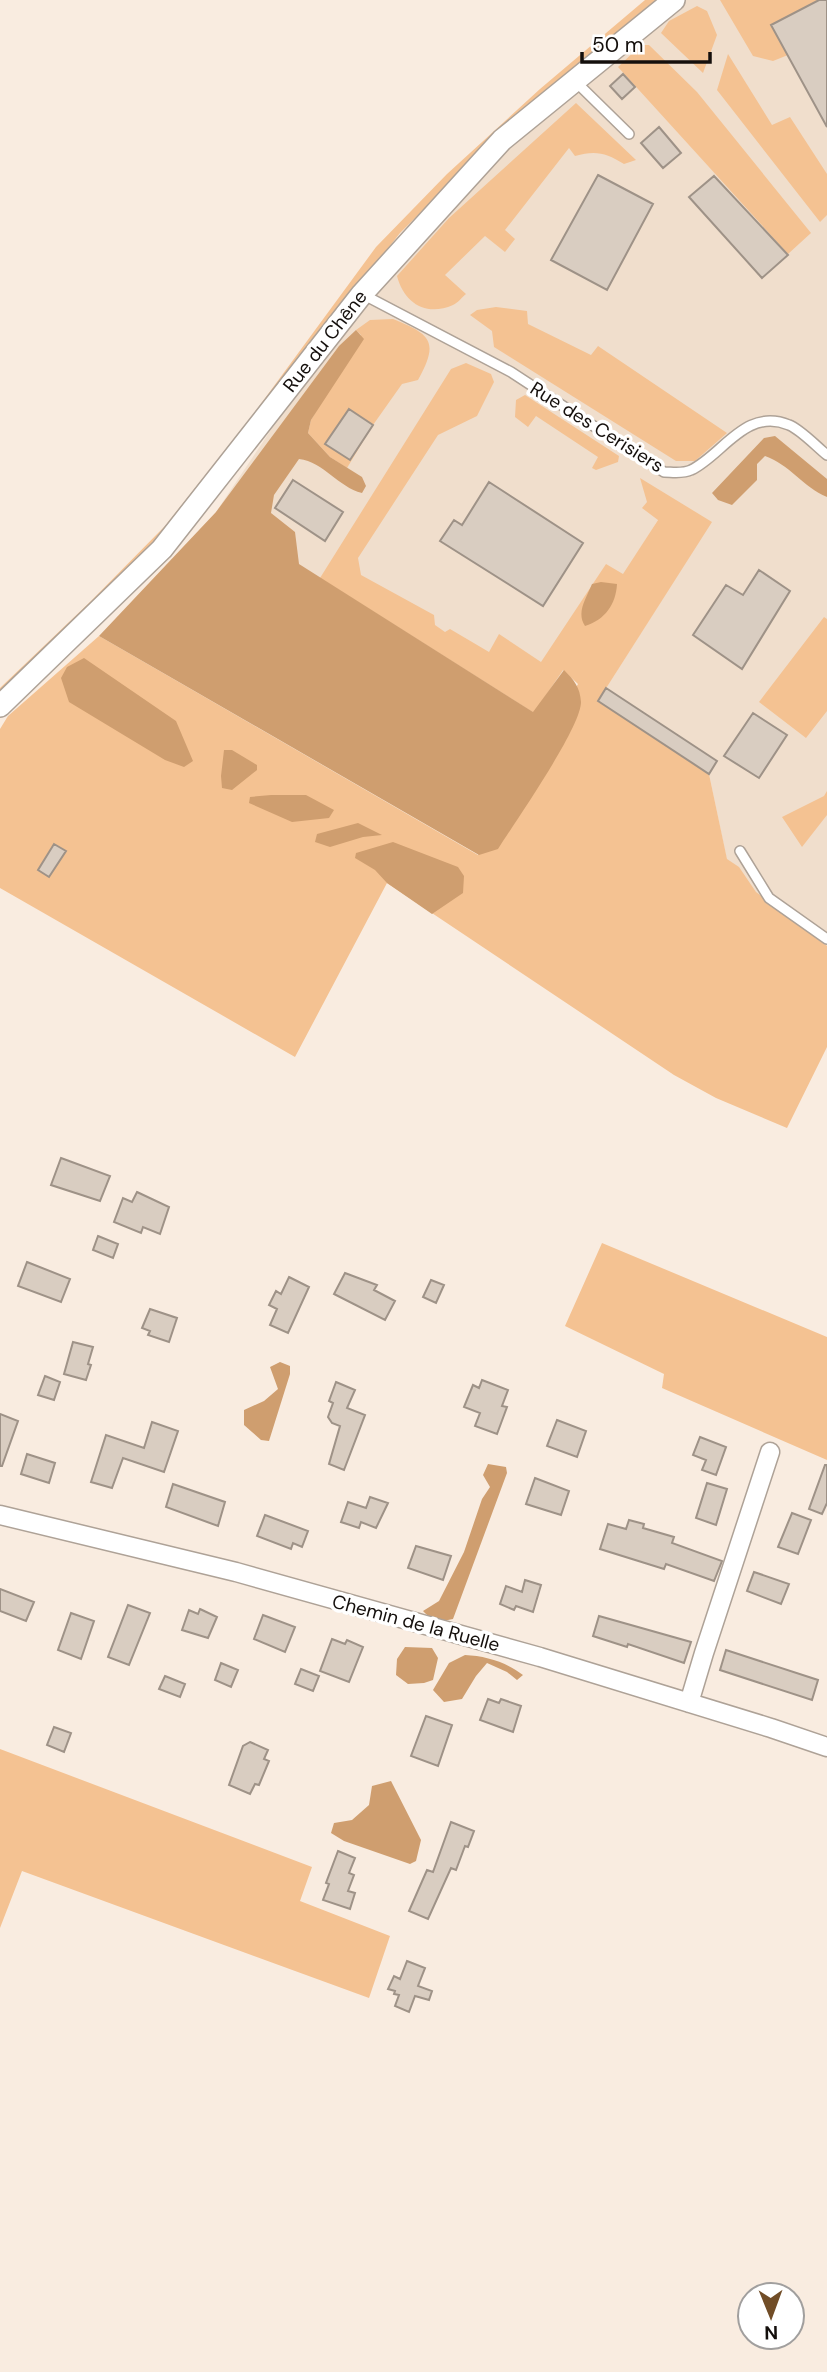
<svg xmlns="http://www.w3.org/2000/svg" width="827" height="2372" font-family="'DM Sans',sans-serif">
<style>
.built{fill:#f0decc}
.green{fill:#f4c292}
.forest{fill:#cf9e6f}
.building{fill:#d9cdc1;stroke:#9e9287;stroke-width:2}
.lines{fill:none;stroke-linecap:round;stroke-linejoin:round}
.service-casing{stroke:#aea297;stroke-width:12}
.minor-casing{stroke:#aea297;stroke-width:21}
.tertiary-casing{stroke:#aea297;stroke-width:24}
.service{stroke:#fff;stroke-width:9}
.minor{stroke:#fff;stroke-width:18}
.tertiary{stroke:#fff;stroke-width:21}
.labels{text-anchor:middle;dominant-baseline:central;stroke-width:7;stroke-linejoin:round;paint-order:stroke}
.street-label{font-size:19px;fill:#140f0c;stroke:#fff}
</style>
<rect width="100%" height="100%" fill="#f9ece0"/>
<path class="built" d="M674,0h153v982l-83,-40 -35,-168 -111,-73 113,-179 -50,-7 -97,155 -30,43 -318,-201 146,-218 140,-154z"/>
<path class="green" d="M645,0h14l-172,147 -87,86 -241,312 -159,151v-8l91,-87 74,-75 87,-110 124,-169 71,-73 93,-85z
M720,0h96l1,1 -45,24 16,30 -15,6 -20,-5z
M697,6l10,5 10,24 -14,38 -42,-40 8,-12z
M641,45h8l48,47 114,141 -23,21 -170,-187z
M728,54l44,71 18,-8 37,57v41l-7,7 -103,-132z
M576,103l60,57 -12,4c-18,-11 -28,-14 -49,-8l-6,-8 -64,82 10,9 -10,13 -20,-16 -40,39 21,19c-4,3 -8,9 -13,11 -27,12 -49,-2 -56,-29l52,-58z
M496,307l31,4 1,13 63,31 7,-9 129,87 -32,28h-19l-182,-114 -2,-16 -22,-16 7,-5z
M393,319c37,15 47,22 25,61l-16,4 -29,41 -26,43 -17,-11 -22,-24 3,-13 50,-85 -5,-5 14,-10z
M466,363l25,11 3,8 -17,34 -39,19 -80,123 3,17 73,40 1,10 10,7 5,-3 39,23 10,-18 42,28 65,-98 17,10 35,-54 -16,-12 5,-6 -7,-24 72,44 -114,179 111,73 18,85 12,8 17,25 71,54v101l-40,81 -71,-30 -42,-23 -287,-192 -92,174 -295,-169v-159l8,-13 91,-80 379,219 100,-171 -15,-14 -29,43 -214,-135 131,-209z
M525,395l94,61 -1,6 -22,8 -4,-2 6,-11 -62,-41 -8,11 -13,-10 1,-17z
M824,617l3,2v92l-21,27 -47,-36z
M827,791v24l-25,32 -20,-30 42,-21z
M602,1243l225,94v123l-165,-72 2,-14 -99,-48z
M0,1749l312,118 -12,34 90,35 -21,62 -347,-127 -22,57z"/>
<path class="forest" d="M356,330l8,9 -53,81 -3,13 22,24 32,20 4,9 -4,7c-24,-6 -38,-31 -63,-34l-25,36 -3,18 24,19 4,32 234,148 31,-42c10,10 16,17 17,32 0,26 -66,120 -83,147l-19,6 -380,-219 117,-124 123,-166z
M775,436l52,43v18c-24,-10 -38,-33 -62,-41l-8,8v16l-25,25 -14,-5 -6,-7 52,-55z
M601,582l16,2c-1,20 -12,36 -32,42 -9,-14 1,-27 7,-42z
M84,658l92,63 17,40 -9,6 -19,-7 -96,-58 -8,-24 6,-11z
M224,750h8l25,15v5l-25,20 -10,-2 -1,-12z
M271,795h35l28,15 -5,8 -37,4 -43,-19 1,-6z
M358,823l24,12 -19,2 -33,10 -15,-5 2,-8z
M393,842l65,25 6,9 -1,17 -31,21 -45,-31 -12,-13 -20,-12 1,-5z
M280,1362l10,4v8l-21,67 -8,-1 -17,-15v-15l20,-9 14,-12 -8,-22z
M488,1464l18,3 1,6 -54,146c-12,3 -22,1 -30,-8l16,-10 25,-49 18,-53 8,-12 -7,-12z
M405,1647l27,1 6,10 -5,22 -9,3 -16,1 -12,-9 1,-16z
M465,1655c21,1 41,7 58,20l-6,5 -10,-8 -20,-9 -11,13 -14,23 -18,3 -11,-12 16,-27z
M391,1781l30,59 -5,21 -6,3 -66,-23 -13,-8 3,-10 18,-3 17,-15 3,-19z"/>
<path class="building" d="M819,0h8v127l-56,-102z
M623,74l12,13 -13,12 -12,-13z
M659,127l22,26 -18,15 -22,-25z
M598,175l55,29 -46,86 -56,-30z
M714,176l74,79 -26,23 -73,-81z
M349,409l24,16 -23,35 -25,-16z
M293,480l50,32 -18,29 -50,-33z
M489,482l94,61 -40,63 -103,-65 14,-21 8,5z
M759,570l31,21 -48,78 -49,-34 33,-50 17,10z
M606,688l111,73 -8,13 -111,-73z
M753,713l34,22 -28,43 -35,-22z
M54,844l12,7 -17,26 -11,-7z
M61,1158l49,18 -10,25 -49,-16z
M137,1192l32,15 -9,27 -17,-7 -2,6 -27,-11 9,-24 9,4z
M98,1236l20,8 -5,14 -20,-8z
M27,1262l43,17 -9,23 -43,-16z
M345,1273l32,12 -3,5 21,11 -10,19 -51,-26z
M289,1277l20,10 -21,46 -18,-8 7,-16 -8,-4 7,-14 5,3z
M431,1280l13,5 -8,18 -13,-6z
M150,1309l27,9 -8,24 -21,-7 2,-4 -8,-3z
M73,1342l20,5 -5,17 3,1 -5,15 -22,-6z
M45,1376l15,6 -6,18 -16,-5z
M482,1380l26,10 -6,16 5,1 -10,27 -22,-8 5,-13 -16,-6 9,-22 6,3z
M336,1382l19,8 -8,18 18,7 -21,55 -15,-6 11,-38 -8,-3 -4,-6 5,-14 -4,-2z
M0,1414l18,7 -16,45h-2z
M557,1420l29,11 -9,26 -30,-11z
M152,1422l26,9 -14,41 -41,-14 -11,30 -21,-6 15,-47 38,13z
M700,1437l26,10 -10,28 -14,-5 4,-10 -13,-5z
M27,1454l28,9 -6,20 -28,-9z
M825,1465h2v38l-5,11 -13,-5z
M535,1478l34,13 -8,24 -35,-11z
M707,1483l20,6 -11,36 -20,-7z
M173,1484l52,18 -7,24 -52,-19z
M370,1497l18,6 -12,25 -15,-6 -2,6 -18,-6 7,-20 18,6z
M792,1513l19,7 -13,34 -20,-7z
M265,1515l43,16 -6,16 -9,-4 -2,6 -34,-13z
M629,1520l15,4 -1,4 31,9 -2,6 50,18 -8,20 -48,-17 -2,5 -64,-20 8,-25 18,5z
M416,1546l35,10 -8,24 -35,-12z
M754,1572l35,12 -8,20 -34,-13z
M525,1580l16,5 -8,27 -17,-6 -2,4 -14,-6 6,-18 16,6z
M0,1589l34,13 -8,19 -26,-10z
M128,1605l22,8 -21,52 -21,-8z
M200,1609l17,8 -9,21 -26,-8 7,-20 9,4z
M71,1613l23,8 -13,38 -23,-9z
M263,1615l32,12 -10,25 -31,-13z
M599,1616l92,26 -7,21 -56,-19 -1,3 -34,-11z
M332,1639l13,5 2,-4 16,7 -14,35 -29,-11z
M726,1650l92,30 -6,20 -92,-30z
M221,1663l17,7 -7,17 -16,-7z
M301,1669l18,7 -6,15 -18,-7z
M165,1676l20,8 -5,13 -21,-8z
M488,1699l11,4 2,-4 20,7 -8,26 -33,-12z
M426,1716l26,9 -14,41 -27,-10z
M54,1727l17,6 -7,19 -17,-7z
M250,1742l18,8 -4,9 5,2 -10,24 -4,-1 -5,10 -21,-9 14,-39z
M451,1822l23,9 -6,16 -3,-1 -9,24 -5,-2 -23,51 -19,-8 18,-41 6,2z
M338,1851l17,7 -6,15 5,2 -6,16 7,2 -5,16 -27,-9 6,-16 -3,-1z
M407,1961l18,7 -7,18 14,5 -3,9 -14,-4 -6,16 -14,-6 4,-11 -5,-1 1,-3 -7,-2 6,-13 6,3z"/>
<g class="lines">
<g class="service-casing">
<path id="service" d="M576,82l53,52
M364,295l147,77 153,100c8,0 19,2 27,-2 32,-15 54,-63 98,-45 11,4 28,22 38,30
M740,851l29,47 58,41"/>
</g>
<g class="minor-casing">
<path id="minor" d="M0,1515l236,57 304,85 231,71 56,19
M689,1703l15,-50 66,-201"/>
</g>
<g class="tertiary-casing">
<path id="tertiary" d="M0,706l162,-157 200,-255 140,-154 172,-140"/>
</g>
<use href="#service" class="service"/>
<use href="#minor" class="minor"/>
<use href="#tertiary" class="tertiary"/>
</g>
<g class="labels">
<g class="street-label">
<text transform="translate(325 341) rotate(-52)">Rue du Chêne</text>
<text transform="translate(597 427) rotate(32)">Rue des Cerisiers</text>
<text transform="translate(416 1623) rotate(15)">Chemin de la Ruelle</text>
</g>
</g>
<g transform="translate(771 2316) rotate(179)"><circle r="33" fill="#ffffff" stroke="#a19f9e" stroke-width="2"/>
<path d="M0-5L12 26L0 18L-12 26Z" fill="#714d27"/>
<text y="-10" font-size="19" font-weight="bold" text-anchor="middle" fill="#140f0c">N</text>
</g>
<path d="M582 52v10h128v-10" fill="none" stroke="#140f0c" stroke-width="3.5"/>
<text x="592" y="52" font-size="21" fill="#140f0c" stroke="#ffffff" stroke-width="5" paint-order="stroke">50 m</text>
</svg>
